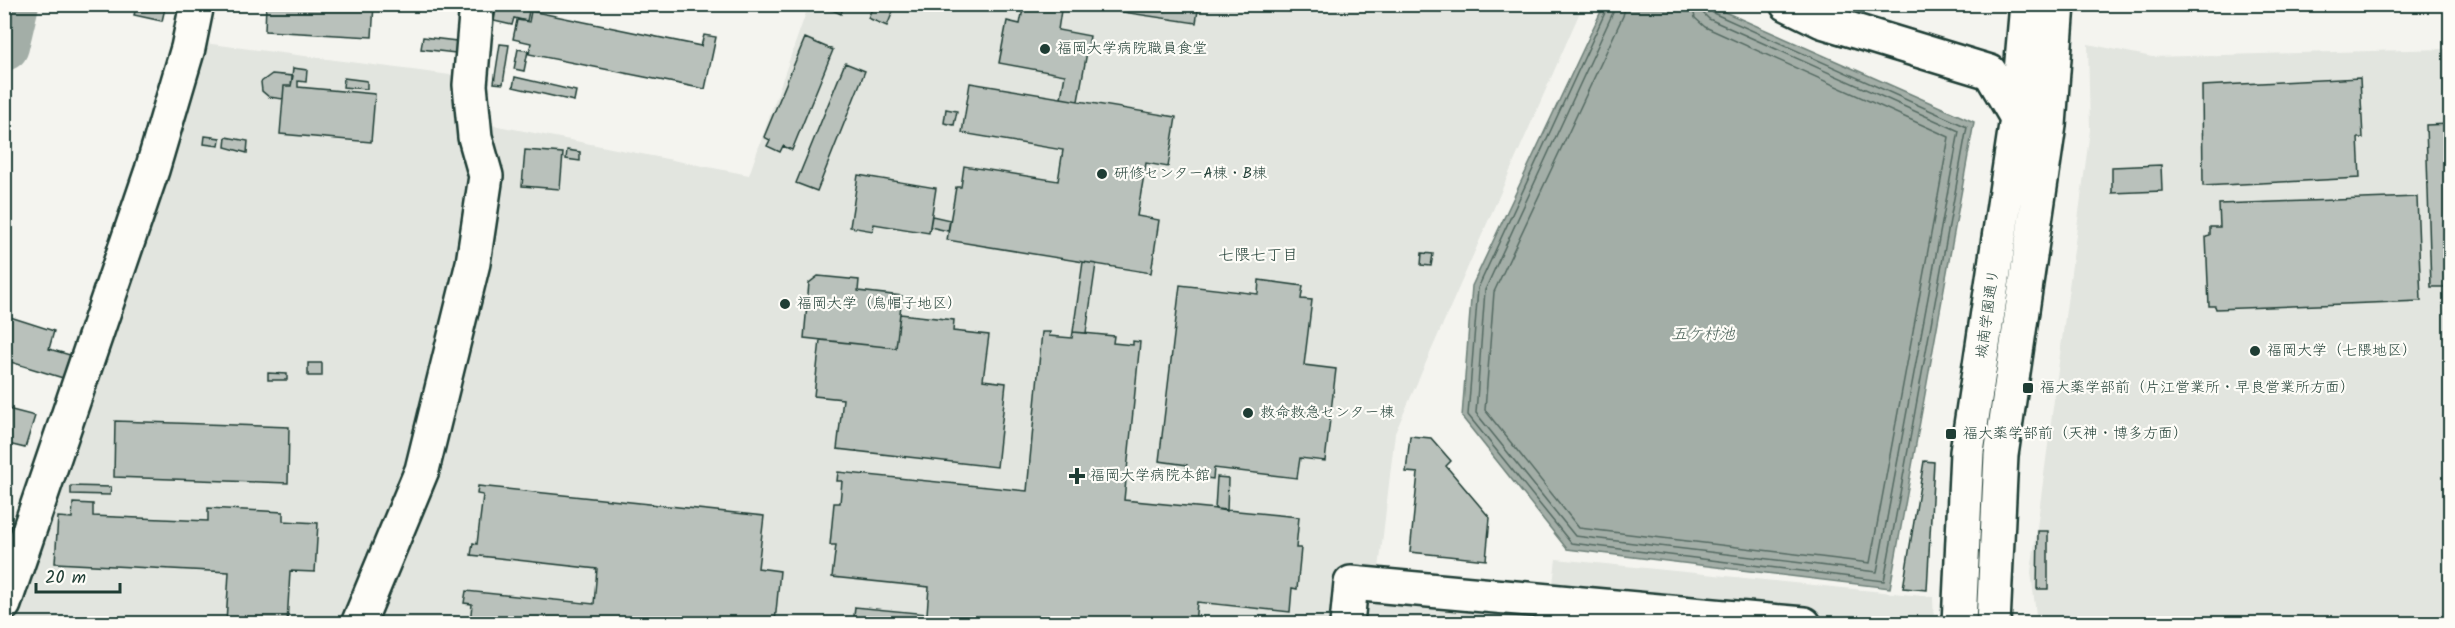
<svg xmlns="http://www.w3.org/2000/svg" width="2455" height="628" font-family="Kalam,'Klee One',sans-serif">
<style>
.built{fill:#e2e5df}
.water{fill:#a3aea7;stroke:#6e8179;stroke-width:1.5}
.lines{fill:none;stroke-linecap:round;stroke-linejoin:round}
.shore{stroke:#546a62;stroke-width:1.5}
.river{stroke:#a3aea7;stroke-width:50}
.building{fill:#b9c1bb;stroke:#1f3d34;stroke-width:1.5}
.street-casing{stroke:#1f3d34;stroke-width:38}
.secondary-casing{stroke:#1f3d34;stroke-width:38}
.street{stroke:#fdfcf7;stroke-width:33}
.secondary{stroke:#fdfcf7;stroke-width:33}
.poi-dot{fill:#1f3d34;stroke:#fdfcf7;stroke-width:2}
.labels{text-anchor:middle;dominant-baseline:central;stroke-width:4.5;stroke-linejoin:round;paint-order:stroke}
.poi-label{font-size:15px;fill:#1f3d34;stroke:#fdfcf7;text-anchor:start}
.street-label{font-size:15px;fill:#1f3d34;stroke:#fdfcf7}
.neighbourhood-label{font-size:16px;fill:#1f3d34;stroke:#fdfcf7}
.water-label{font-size:16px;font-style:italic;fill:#475f56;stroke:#fdfcf7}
</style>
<rect width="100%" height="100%" fill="#f4f4ef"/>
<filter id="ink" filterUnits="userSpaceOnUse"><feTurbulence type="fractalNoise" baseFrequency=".0167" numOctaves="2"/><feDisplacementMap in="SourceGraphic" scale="12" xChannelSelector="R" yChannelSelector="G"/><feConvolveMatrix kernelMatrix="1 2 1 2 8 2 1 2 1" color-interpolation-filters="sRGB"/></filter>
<g filter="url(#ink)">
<path class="built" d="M809,4l774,1 -188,428 -16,136 174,15 3,-25 377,38 1,26 -1919,1 189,-581 254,33 -1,42 292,57z
M2088,44l64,13 293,-8 5,51v523l-413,1 -6,-52 59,-442z"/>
<path class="water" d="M1604,5h105l265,117 -84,466 -323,-39 -105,-132 10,-131z"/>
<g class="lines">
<path class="shore" d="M1609,4l-131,284 -10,127 103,128 313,38 83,-454 -254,-114 -4,-9
M1617,4l-132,286 -9,123 99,123 302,36 82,-441 -250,-112 -6,-6 -2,-9
M1626,4l-3,12 -129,276 -9,118 94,118 291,35 79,-426 -244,-110 -10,-9 -3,-14"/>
<path class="river" d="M4,46l10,-42"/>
</g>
<path class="building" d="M137,4h29l-4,17 -28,-6z
M266,4h108l-2,33 -107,-6z
M497,4l32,7 -2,10 -13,-3 -2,7 -18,-4z
M819,4h25l-3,10z
M874,4h22l-9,22 -19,-8z
M1024,4h38l-4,26 32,6 -12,65 -17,-3 4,-23 -66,-12 8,-42 13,3z
M1069,4h130l-3,19z
M531,11l170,35 3,-11 12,2 -11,52 -176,-35 2,-11 -18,-4 4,-19 12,2z
M423,37l42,5 -1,12 -43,-5z
M805,38l28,12 -41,100 -9,-4 -3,6 -13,-6 3,-6 -6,-3z
M500,44l9,1 -6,39 -9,-1z
M518,49l10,2 -4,20 -10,-2z
M845,63l20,8 -48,120 -21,-8z
M293,68l14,2 -1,12 -8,-1v6l77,7 -4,48 -91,-8 4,-48h7z
M272,74l21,2 -2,10h-7l-1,13 -14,-2 -7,-6 -1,-9z
M515,77l61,14 -2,10 -61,-14z
M344,78l23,3v8l-24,-2z
M2360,78l3,60h-5l2,40 -157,8 -1,-100z
M970,83l206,34 -8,50 -22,-4 -9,53 22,4 -8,53 -204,-33 9,-53h5l3,-21 94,15 5,-31 -101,-17z
M946,109l11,2 -3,14 -10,-2z
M2450,124v163h-19l-5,-162z
M205,136l15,2 -1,8 -15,-2z
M226,137l22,4 -1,12 -22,-6z
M525,150l38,3 -3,36 -38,-3z
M567,150l13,2v9l-14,-2z
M2161,165l1,26 -50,2v-26z
M858,175l78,13 -7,45 -55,-9 -1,7 -23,-4z
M2417,197l4,104 -205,8 -1,-3h-6l-3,-69 4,-1v-9h10l-1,-23z
M932,216l18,4 -2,11 -18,-4z
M1422,253l11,1 -2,12 -10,-1z
M1083,262l13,2 -10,69 -13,-1z
M818,276l41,4 -1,11 44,5 -6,52 -92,-10 5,-55z
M1259,280l44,6 -2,13 11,1 -8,65 32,4 -11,92 -25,-3 -3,20 -83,-10 -1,11 -28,-4 2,-10 -28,-4 21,-176 78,9z
M900,314l54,6 -1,11 36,4 -6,45 23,3 -9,84 -160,-18 6,-50 -29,-3 6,-56 76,8z
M4,315l50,16 -5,18 21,6 -7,23 -59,-18z
M1042,332h8l-1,4 23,2 1,-6 41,4 -1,7 20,2v-4l7,1 -16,158 175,17 -3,31h5l-4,41 -5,-1 -2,24 -93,-10 -2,22h-342l2,-17 72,7 2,-27 -97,-10 4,-32h-6l4,-42h6l2,-22h-5l1,-9 189,19z
M308,363h14v13h-14z
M268,373l19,1v6h-19z
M4,408l31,8 -10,32 -21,-5z
M115,421l174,6 -1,56 -174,-6z
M1410,436l21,2 20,23 -5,5 44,52 -4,42 -76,-8 8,-79 -12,-1z
M1924,461l10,1 -7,128 -24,-2z
M1217,477l11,1 -1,33 -12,-2z
M71,486l40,1 -1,8 -39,-1z
M478,486l286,30 -6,52 22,3 -5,51 6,2h-311l2,-20 -8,-1 2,-12 128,13 3,-35 -126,-14 2,-12 4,1 6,-49 -6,-1z
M73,503l20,1v12l115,5v-13l75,4v9l35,2 -3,49 -25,-1 -3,53 -61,-1 3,-51 -174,-9 3,-46 14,1z
M2038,531h10v58h-11z"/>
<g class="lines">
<g class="street-casing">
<path id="street" d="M1787,4l35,17 168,51 27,46
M4,604l148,-434 36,-122 9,-44
M358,624l64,-154 51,-207 13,-87 -11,-39 -5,-52 7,-81"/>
</g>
<g class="secondary-casing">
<path id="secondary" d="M1347,624l4,-41 453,41
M1959,624l8,-172 50,-334 10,-114
M1993,624l8,-169 48,-330 9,-121"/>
</g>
<use href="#street" class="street"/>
<use href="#secondary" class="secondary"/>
</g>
</g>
<g class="poi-dot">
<circle cx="1045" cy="49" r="6"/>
<circle cx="1102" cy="174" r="6"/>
<circle cx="785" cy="304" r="6"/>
<circle cx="2255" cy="351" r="6"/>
<rect x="2022" y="382" width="12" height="12" rx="3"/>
<circle cx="1248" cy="413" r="6"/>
<rect x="1945" y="428" width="12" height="12" rx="3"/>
<path d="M1074 467h6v6h6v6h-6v6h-6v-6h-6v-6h6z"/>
</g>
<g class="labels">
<g class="poi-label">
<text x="1057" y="49">福岡大学病院職員食堂</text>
<text x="1114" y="174">研修センターA棟・B棟</text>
<text x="797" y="304">福岡大学（烏帽子地区）</text>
<text x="2267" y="351">福岡大学（七隈地区）</text>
<text x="2040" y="388">福大薬学部前（片江営業所・早良営業所方面）</text>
<text x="1260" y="413">救命救急センター棟</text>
<text x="1963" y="434">福大薬学部前（天神・博多方面）</text>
<text x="1090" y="476">福岡大学病院本館</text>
</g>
<g class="street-label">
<text transform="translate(1988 314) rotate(-82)">城南学園通り</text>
</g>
<g class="neighbourhood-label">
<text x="1258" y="255">七隈七丁目</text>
</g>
<g class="water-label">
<text x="1703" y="334">五ケ村池</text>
</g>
</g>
<rect width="2455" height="628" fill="none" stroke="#fdfcf7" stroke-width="24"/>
<rect x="12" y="12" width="2431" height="604" fill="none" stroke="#1f3d34" stroke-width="2" filter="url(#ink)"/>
<path d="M36 583v9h84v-9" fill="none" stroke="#1f3d34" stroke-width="3"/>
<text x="45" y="583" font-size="18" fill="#1f3d34" stroke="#fdfcf7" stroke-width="4.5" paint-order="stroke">20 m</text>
</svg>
